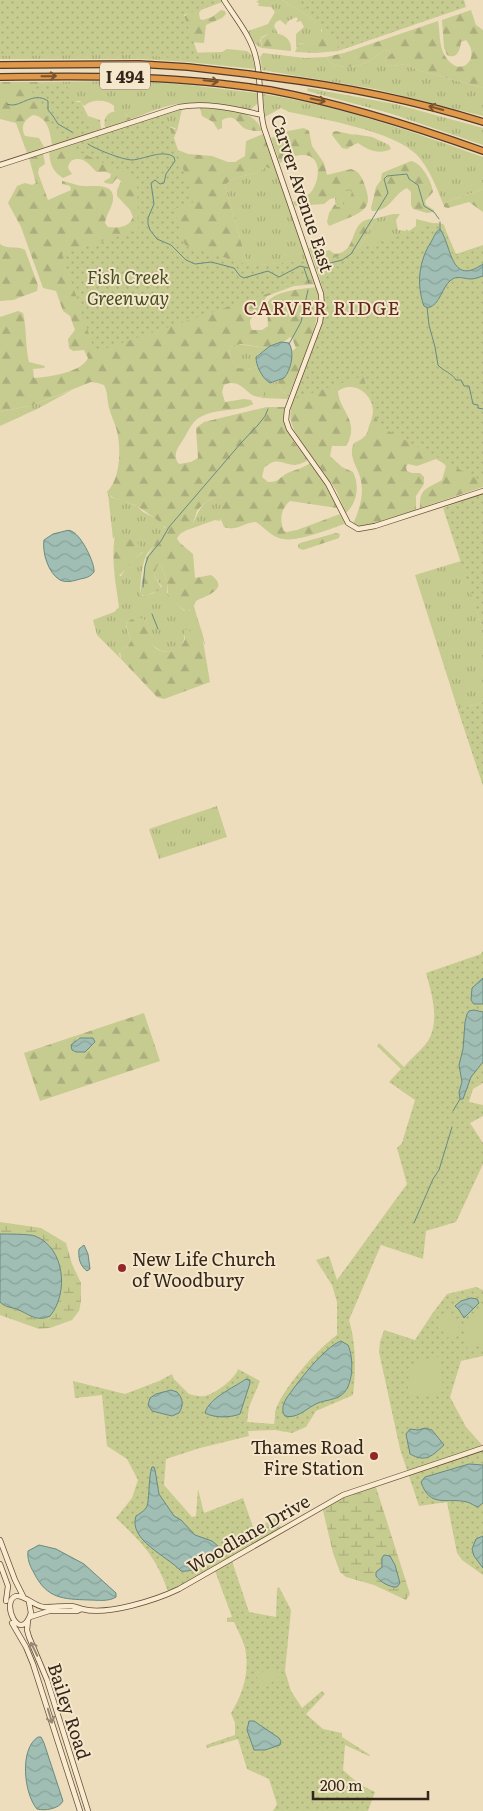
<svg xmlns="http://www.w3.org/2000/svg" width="483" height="1811" font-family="Literata,serif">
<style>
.grass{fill:url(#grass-tufts)}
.forest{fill:url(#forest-firs);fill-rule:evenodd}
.wetland{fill:url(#wetland-marsh)}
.park{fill:url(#park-dots)}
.pitch{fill:#c6cb90}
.water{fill:url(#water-waves);stroke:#688b81}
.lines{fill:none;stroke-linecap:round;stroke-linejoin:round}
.stream{stroke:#688b81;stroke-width:1}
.secondary-casing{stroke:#664e39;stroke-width:6}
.highway-casing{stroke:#523b2a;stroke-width:8}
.secondary{stroke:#f9ebcf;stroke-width:4.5}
.highway{stroke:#e0984a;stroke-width:5.5}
.highway-bridge-casing{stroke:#523b2a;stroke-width:8;stroke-linecap:butt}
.highway-bridge{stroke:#e0984a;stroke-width:5.5}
.oneway{stroke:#79542e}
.oneway2{stroke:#968875}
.poi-dot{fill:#94262a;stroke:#f5e7cb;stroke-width:2}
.labels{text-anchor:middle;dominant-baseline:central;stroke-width:4;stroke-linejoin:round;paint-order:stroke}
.shield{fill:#f5e7cb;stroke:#6e6050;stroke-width:1}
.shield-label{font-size:16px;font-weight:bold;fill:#34261b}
.street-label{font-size:18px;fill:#34261b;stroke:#f5e7cb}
.park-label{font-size:18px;font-style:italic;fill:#465021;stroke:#f5e7cb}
.poi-label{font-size:18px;fill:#34261b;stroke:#f5e7cb;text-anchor:start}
.neighbourhood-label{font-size:19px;letter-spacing:1px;fill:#60261a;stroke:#f5e7cb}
</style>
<defs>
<pattern id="grass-tufts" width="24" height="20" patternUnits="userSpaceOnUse" patternTransform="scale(1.25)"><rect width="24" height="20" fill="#c6cb90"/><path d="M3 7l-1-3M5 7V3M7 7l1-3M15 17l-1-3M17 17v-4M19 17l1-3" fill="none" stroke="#abae7c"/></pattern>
<pattern id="forest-firs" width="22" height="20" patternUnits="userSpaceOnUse" patternTransform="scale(1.25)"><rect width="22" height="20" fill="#c6cb90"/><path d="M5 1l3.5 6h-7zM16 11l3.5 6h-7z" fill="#abae7c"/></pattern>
<pattern id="wetland-marsh" width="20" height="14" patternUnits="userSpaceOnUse" patternTransform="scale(1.25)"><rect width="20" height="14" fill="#c6cb90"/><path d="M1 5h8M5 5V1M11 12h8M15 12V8" fill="none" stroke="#abae7c"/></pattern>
<pattern id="park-dots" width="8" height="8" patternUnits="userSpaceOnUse" patternTransform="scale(1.25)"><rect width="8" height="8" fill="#c6cb90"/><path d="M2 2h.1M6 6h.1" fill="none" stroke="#abae7c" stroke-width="1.8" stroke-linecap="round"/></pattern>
<pattern id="water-waves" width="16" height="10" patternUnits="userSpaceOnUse" patternTransform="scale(1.25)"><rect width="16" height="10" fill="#a0beb4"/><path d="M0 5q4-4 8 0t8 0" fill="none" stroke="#8aa39a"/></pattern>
</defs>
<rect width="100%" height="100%" fill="#edddbc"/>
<path class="grass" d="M259,0h23l31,19 8,9v6c-5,8 -13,9 -22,10l-3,4v-14l8,-7 -3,-6 -5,1 2,-3 -2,-2 -8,4 -2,4 -6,-5 -4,2 -2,4 4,8 -9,-1 -7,4 -2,3 2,8c-8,-2 -11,-10 -14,-17l20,-7 7,-12 -4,-5 -13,-1 1,-3 -3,-1z
M0,44l184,9 38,-1 5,-3 20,2 5,4 3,14 -67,-7 -46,-3h-142z
M389,50l3,3 -7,6 2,6 6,1 13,-2 12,6 65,18v28l-108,-27 -113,-19 -2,-13 3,-4 42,5 21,-1c7,14 31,11 43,4 7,-4 11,-10 20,-11z
M135,81l54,4 68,8v11l-7,6c-21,-5 -44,-9 -66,-7 -19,2 -36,10 -53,16l-5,-5 -12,-3v-5c-7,-7 -23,-7 -30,0l-4,-5c-27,2 -23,-7 -41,-19z
M308,88l87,16 88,24v17l-94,-32 -82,-22z
M263,94c76,12 148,37 220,63v32l-34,12 -4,2 -1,3c-7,-17 -14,-37 -27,-51 -23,-24 -95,-36 -128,-43l-8,-4 -16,9z
M182,109l-5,22 -2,-3 -9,-2 -1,-13z
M353,134l19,3 17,8 2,4c-12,6 -23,1 -33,-6l-3,1v-8z
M266,167l5,2 3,5h4l30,86 -56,6 -3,-1 -3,-6 -21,-73c6,-11 29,-9 41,-19z
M393,214h7l-4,6 2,10 8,1v-2l3,2 7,-5v-7l16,4 11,1 13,30 27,-9v19l-125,-14 15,-26v-5z
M236,344l31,4 -10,7 -1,5 2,7 -16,3c-9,-3 -13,-14 -12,-23z
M261,373l4,6 7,4 6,-2 4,10 7,4 -1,4 -28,-1 4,-2v-2c-5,-6 -7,-14 -3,-21z
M72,390l-35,19 -37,17v-14l33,-7z
M108,493l3,4 26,9 6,6 18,9 3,4c1,12 -13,21 -18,31 -5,11 -5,25 -6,37l2,3c7,-1 14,-3 20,-9l-8,-12 3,-9 4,-1 6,17v11l17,18h5l5,-5c3,14 9,25 11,39l-2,-4 -17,-11c-2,5 -1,10 -4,15 -10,12 -28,7 -33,-6 -2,-7 1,-13 -3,-19l-19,2 -1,4 5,15c-2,6 -9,7 -12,13l2,5 -24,-24 -4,-15 21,-8 5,-5 -5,-35 1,3 6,1 6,-10 16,-14 -29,-15 -1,2z
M218,497l5,1 2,3 -5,20 -5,-1 -28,10c13,-11 8,-28 31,-33z
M461,561l22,69v72l-25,8 -43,-135z
M217,806l10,31 -68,22 -10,-30z"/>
<path class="forest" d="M213,0h8l1,2 -21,8 -2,3 1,6 3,1 9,-3 9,-7 4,1 1,3 -4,4 -16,7 -2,18 -34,-2c11,-27 18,-29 43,-41z
M282,0h24l107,25 -75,26 -23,2 -20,-1 3,-7c10,-3 21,-3 24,-15l-9,-11z
M471,10l5,15 7,5v58l-65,-18 -12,-6 -13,2 -6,-1 -2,-6 7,-6 -3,-3c-9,1 -13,7 -20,11 -12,7 -36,10 -43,-4l18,-4 94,-32c2,10 1,22 5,31 14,30 40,8 23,-12l-5,2c-1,8 -4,18 -14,13l-3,-7 -2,-28z
M269,33c13,0 23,4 22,18l-29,-3 -1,-9z
M0,82h41l6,9 21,11h13l7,14 12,4 1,9 -49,16c-2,-13 -4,-28 -19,-30 -9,5 -13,12 -8,21l14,2 5,9 -17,6 -11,-30 -16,-4z
M200,108c20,1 55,0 62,23 -5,0 -11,0 -16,-2 -9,-4 -10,-17 -24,-9v8l-4,2 -5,-8 -11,-6z
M117,111l6,1 8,7 -26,9c-2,-10 2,-16 12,-17z
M169,127l8,3 -3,8 4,12 10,4 24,2 16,6h7l10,-6 1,-15 17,-7 15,40h-4l-3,-5 -5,-2c-12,10 -35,8 -41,19l21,73 3,6 3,1 56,-6 8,24 -22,2 -27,10c-3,4 -4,8 -6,12 -6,11 -15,7 -9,22h10l6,-4 -1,-22c5,-14 37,-15 50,-17 7,33 -16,77 -28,108l-7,-4 -4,-10 8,-6 6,-24 4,-3 -4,-10 -2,-1 -6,5 -6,1 -11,5 -26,-4 -10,2c-4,7 2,17 7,22l9,1 11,-2 3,6c-3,6 -3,15 3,20v3c-17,6 -20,-20 -40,-11l-2,7 3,10 19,-3 7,1 2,4c-16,9 -41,3 -57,16 -6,5 -10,16 -15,23 -5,7 -8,14 -2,21l12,-2 7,-4 -2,-30 8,-6 63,-15h18c-5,21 11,37 23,53 -21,14 -27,-9 -44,8l-2,9 6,5c11,1 13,-7 22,-10 8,-3 13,-4 20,-9l18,26 9,19 -47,-7c-9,8 -11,18 -6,30l3,1 10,-2 43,-16 5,10c-17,5 -50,20 -66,14 -9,-3 -15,-11 -23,-16 -12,0 -19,10 -32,5l-4,-10 4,-18c-9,-5 -21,4 -27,12 -2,5 -3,11 -6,15 -4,7 -11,4 -14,13l3,4 13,11 2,24 16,-3c20,14 -6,21 -15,26l-3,7 -6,4c-3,-1 -16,-14 -19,-17l-1,-13 -6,-17 -4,1 -3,9 8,14 -17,7 -5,-2 6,-36 19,-31c-2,-4 -26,-20 -30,-22 -9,-3 -20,-5 -27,-11l-1,-2c14,-14 14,-44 10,-61 -2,-8 -6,-15 -8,-23 -2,-8 -1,-15 -5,-23l-6,-2 -7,-1 -58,23 -33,7v-95l18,-6 5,2c4,16 2,33 6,49l16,4 -1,2 -11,1 1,9c15,-1 48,-6 54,-20l-4,-8 -11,1 -4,-3 -1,-9 7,-9 -5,-14 -7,-5 -7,-20 -13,-3 -22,-61 -13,-24 9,-17 8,-3 7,2 4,-2 -7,-25 14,-5 2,11 -6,4 -1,5 10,27 23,-10 -1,-4 -8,-2v-3c7,1 13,4 20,5 11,1 33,-4 31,14 -1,8 -7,15 -8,23l3,4c10,1 21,1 25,-10l-3,-7 -13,-14v-6l4,-9 -4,-3 -5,6 -7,-1 -1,-2 6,-3 1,-4 -5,-2h-9c-7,-5 -10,-14 -21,-13 -5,1 -7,3 -8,9l4,6 -9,4c-11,-7 -13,-14 -14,-27l58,-19z
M304,128l5,3 3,15 12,17 3,12 24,-6c8,2 10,7 13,14 7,19 6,26 -13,34 -7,3 -15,6 -22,9l-2,-4 2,-9 6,-9 3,3 7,-4 -8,-8 -3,3 -4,1 -6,5 -29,2 -2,-4c6,-3 14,-5 18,-10 9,-11 12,-38 -9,-37 -7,0 -15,5 -22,8l-9,-25 17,-7z
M336,131l18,4 2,4 -1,5 -8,5 -5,-1 -10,-13 1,-3z
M411,161c11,2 21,21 22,31l-8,9 1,4 8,5v2l-7,1 -14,-4 -2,-4v-13l-4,-4c-13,5 -17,24 -35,23l-1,-3 5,-21 5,-7 1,-7z
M483,189v23l-14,-10 -21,6 -4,-1v-3l5,-3z
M373,219v5l-15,26 125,174v63l-63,21c-1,-20 7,-19 22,-28l4,-14 -3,-3 -7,-4 -19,7 -9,-2 -2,3 1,4 5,2h8l4,4v7l-8,12v14l-49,16h-7l-7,-2c6,-13 11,-29 8,-43 -2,-13 -14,-24 -7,-38 3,-2 7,-3 10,-6 3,-2 4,-7 5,-11 2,-5 4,-10 4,-16 -1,-17 -20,-30 -35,-19 1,20 23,30 8,55h-14l-2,10 12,11 11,5c7,14 4,31 -7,41l-10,-23 -39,-55c-7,-12 -8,-19 -5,-32 9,-25 35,-79 33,-103 -2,-18 -10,-35 -16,-52l7,-1 6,6 7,-3 6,4c25,-2 12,-35 38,-35z
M0,244c7,6 17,1 25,6l13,35 -1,6 -24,9 -13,1z
M336,533l4,1 -1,4 -36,12 -5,-2v-3l2,-2z
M118,535c9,1 21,7 26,15l-26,27 -3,-2c-2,-7 -2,-32 0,-39z
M139,617l8,4c3,8 0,15 5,23 7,12 29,10 33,-5 0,-2 0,-5 0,-8l2,-2 16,12 7,41 -46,17 -7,-2 -36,-38 -1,-8 8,-5 3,-5 -5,-17 4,-4z
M144,1013l16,48 -120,40 -16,-48zM78,1038h15l2,5 -10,9 -12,-1 -2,-5z"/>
<path class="wetland" d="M348,189l4,3c-1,7 -8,14 -15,15l-2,-5v-6z
M0,1222l41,6 25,15 6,21 9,19v18l-2,10 -7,9 -22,8 -11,1 -39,-14z
M375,1484l35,110 -4,6 -32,-15 -28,-8 -6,-5 -7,-19 -11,-47z"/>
<path class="park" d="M0,0h221l1,2 -38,13 16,45 -65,-5 -135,1z
M298,0h166l2,7 -126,43z
M66,84l27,48 -31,10 -34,-57z
M165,113l29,89 -20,7 11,36 67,21 56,-6 6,18 -219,74 -33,-98 76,-25 -1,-51 -71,-32z
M437,223l7,2 10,31 29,-10v236l-104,-56 -16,-50 -69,23 30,-84 -1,-25 -8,-26z
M483,493v137l-40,-122z
M483,702v84l-25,-76z
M483,951v132l-10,6 -4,13 14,3v11l-13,7 13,20v21l-27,58 -30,9 -3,28 -42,-14 -32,75c7,23 7,51 4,75l-37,16 -10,16 -14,6 -17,-3 -27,1 1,5 -49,12 -34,11 -2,26 28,32 4,-1 2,-27 6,24 39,-15 11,32 22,-13 6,12 -51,29 18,54 27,5 1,-28 2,-2 12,23 -6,61 6,20 11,17 20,-17 3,3 -19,20 17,15 19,4v4l28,18 -1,1 -24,-11 -2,25 16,14 16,8 -7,19h-95l4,-7 -8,-25 -22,-10 -9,-30 -31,9 -1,-3 29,-10v-12l-4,-10c12,-19 19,-42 14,-65 -2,-8 -7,-17 -11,-26h-7v-4l5,-1 -18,-49 -45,26c-13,-38 -26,-50 -53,-76l16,-20 6,-18 -11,-21 -20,-13 -5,-51 -27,3 -2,-17 52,13 34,-13 13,-7 2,5 15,15c4,1 11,3 16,2 11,-3 30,-17 33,-27l22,12 -11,26 -2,15 27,2c1,-4 1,-9 1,-12 6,-22 43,-64 62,-77v-33l-5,-17 -16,-25 13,-4 8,24 70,-96 -10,-36 5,-5 13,-43 -26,-18 12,-13 -24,-23 2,-3 25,24c7,-9 18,-17 24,-26 12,-20 4,-47 -2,-68l55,-19z
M476,1287l7,3v66l-22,5 -11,36 16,30 17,19v129l-21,-15 -5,-7 -10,-51 -28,4 -19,-57 -21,-97 1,-10 4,-12 31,10 17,-26 15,-20z"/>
<path class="pitch" d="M483,1306v38l-15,5c-6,-19 -1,-32 15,-43z
M454,1313l6,19 -14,6 -4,-8h-3l-4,-9z
M440,1357l3,33 -3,3 -31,3c-5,-23 7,-38 31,-39z
M276,1668l3,12 -19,6 -4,-12z"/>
<path class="water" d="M440,229c12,17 10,58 43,35v12c-4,1 -8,3 -12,3 -7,0 -14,-4 -20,1 -10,8 -10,24 -23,28l-4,-2c-8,-22 -5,-45 7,-64 3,-5 4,-10 9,-13z
M281,342l8,1c6,10 2,27 -5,35l-14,5c-8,-5 -14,-17 -14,-26l14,-11z
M65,531c3,-1 5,-1 8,1 9,5 22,31 21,40 -4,5 -8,6 -14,7 -6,2 -14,4 -20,1 -12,-7 -18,-28 -16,-40l9,-6z
M483,978v26h-9l-3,-4 1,-12z
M474,1010l9,2v50l-12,15 -8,22h-3l-1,-7 3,-10 -3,-17 4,-16 2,-27 2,-8 2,-3z
M80,1038h13l2,4 -10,10h-9l-4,-2 -1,-5z
M0,1234c6,0 30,0 35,2 30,12 34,57 15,80 -13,6 -20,-1 -31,-6 -7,-3 -13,-2 -19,-8z
M84,1245l4,9 2,15 -3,2c-7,-5 -9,-13 -8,-22z
M471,1298l6,1 2,4 -15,15 -5,-8 -4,-4 6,-5z
M341,1341l7,4c6,13 6,43 -8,51 -8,5 -18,4 -26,9 -9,5 -18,14 -29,11 -4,-6 -2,-11 1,-17 11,-16 38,-52 55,-58z
M246,1379l4,1v3l-10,31c-10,4 -26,4 -35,-1 4,-15 28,-25 41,-34z
M171,1390l6,2c6,6 7,13 2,21l-7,3 -20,-5 -4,-6 2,-7 6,-4z
M425,1428l7,2 12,15c-12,11 -18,18 -34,9l-4,-20 4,-5 8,1z
M469,1464l14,1v38l-5,4c-4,-1 -7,-4 -11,-5 -20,-5 -37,7 -46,-20l4,-5z
M152,1467h2l1,3 4,24 15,22 7,4 14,15 17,6 7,6c-7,13 -23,26 -38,24 -14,-15 -53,-31 -45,-55 3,-2 7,-4 10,-8 4,-5 2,-31 6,-41z
M483,1536v32l-9,-12 -2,-7 4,-10z
M39,1545l17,4 28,15 32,29v4c-8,5 -18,3 -27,3 -26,-1 -42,-1 -55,-27 -4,-7 -7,-14 -6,-22z
M384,1555l6,1 5,9 5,18 -3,4c-7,1 -18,-6 -21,-11v-4l6,-5v-9z
M249,1721h5l25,17 2,3 -1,4 -15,5h-11l-7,-20z
M38,1737h3l3,6 19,58c-4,8 -18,10 -26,8 -13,-15 -18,-60 1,-72z"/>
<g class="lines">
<path class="stream" d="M7,104c12,6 25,-14 41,-3v9l5,6 5,8 14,8
M88,144c7,5 35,16 44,16 13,-1 31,-11 42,-3l1,4 -9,13 -2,9 -4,1 -5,-4 -4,3 3,21 -6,14v6l2,6 7,9 14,6 15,15 9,4 16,-2 8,2 15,4 6,8 4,2 24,-7 11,6 21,-11 8,2
M440,222v8
M319,266l23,-6 9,-6 37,-61 -4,-14 3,-3 20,-2 2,5 9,6 6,21 10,6 5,7
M304,268l5,15
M427,307l2,18 6,22 3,18c5,6 14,8 18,15h5l3,6h5l4,18 5,1v3l5,1
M289,344l12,-22 7,-32
M143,587l2,-21 3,-9 13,-16 8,-14 72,-84 17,-18 7,-9 3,-7
M152,614l6,15
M453,1111l7,-12
M414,1223l19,-44 6,-9 13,-43"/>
<g class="secondary-casing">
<path id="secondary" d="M224,0c12,19 27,36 32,58 6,23 2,47 8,70l57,166 1,13 -2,15 -33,88 -1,10 3,9 39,55 20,39 10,6 17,-3 108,-35
M0,165l179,-58c28,-5 56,2 83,8
M0,1540l15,40 9,18
M0,1564l8,22 -2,15
M29,1602l2,11c-11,33 -31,-12 -15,-17 10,-1 17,10 28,11 9,0 18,-1 27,-1 4,0 7,2 11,3 25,7 74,-9 97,-20l164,-94 140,-47
M30,1617l19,-6h28l4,-2
M28,1620l-1,10 2,7 18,43 41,131
M12,1623l14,24 7,17 47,147"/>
</g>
<g class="highway-casing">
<path id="highway" d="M0,65l139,-1 49,3 60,7
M0,77c84,-1 166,-2 249,10
M269,77c73,9 144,23 214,45
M270,90c74,14 143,36 213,61"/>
</g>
<use href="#secondary" class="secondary"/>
<use href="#highway" class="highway"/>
<g class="highway-bridge-casing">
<path id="highway-bridge" d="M248,74l21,3
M249,87l21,3"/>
</g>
<use href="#highway-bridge" class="highway-bridge"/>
</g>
<defs><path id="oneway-shaft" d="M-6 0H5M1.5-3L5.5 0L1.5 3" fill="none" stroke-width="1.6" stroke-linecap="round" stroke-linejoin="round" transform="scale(1.25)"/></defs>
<g class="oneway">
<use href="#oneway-shaft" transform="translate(49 76) rotate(-1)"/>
<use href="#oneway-shaft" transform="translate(211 81) rotate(6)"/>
<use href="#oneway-shaft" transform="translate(318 100) rotate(12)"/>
<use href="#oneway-shaft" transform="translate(436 108) rotate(-165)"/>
</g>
<g class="oneway2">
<use href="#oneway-shaft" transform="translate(34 1649) rotate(-116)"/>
<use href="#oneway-shaft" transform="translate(50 1716) rotate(73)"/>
</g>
<g class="poi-dot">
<circle cx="122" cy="1268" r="5"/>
<circle cx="374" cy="1456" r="5"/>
</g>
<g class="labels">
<rect class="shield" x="100" y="62.5" width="50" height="27" rx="4"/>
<g class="shield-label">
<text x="125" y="76">I 494</text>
</g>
<g class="street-label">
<text transform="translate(303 193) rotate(72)">Carver Avenue East</text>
<text transform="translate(248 1533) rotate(-30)">Woodlane Drive</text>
<text transform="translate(70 1711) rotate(72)">Bailey Road</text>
</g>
<g class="park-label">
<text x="128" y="276">Fish Creek<tspan x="128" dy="21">Greenway</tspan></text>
</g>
<g class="poi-label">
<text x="132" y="1258">New Life Church<tspan x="132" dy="21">of Woodbury</tspan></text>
<text x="364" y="1446" text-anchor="end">Thames Road<tspan x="364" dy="21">Fire Station</tspan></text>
</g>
<g class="neighbourhood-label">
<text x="322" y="307">CARVER RIDGE</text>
</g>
</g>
<path d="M313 1791v8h115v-8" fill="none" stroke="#34261b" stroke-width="2.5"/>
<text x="320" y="1791" font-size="15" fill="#34261b" stroke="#f5e7cb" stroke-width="4" paint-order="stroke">200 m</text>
</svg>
